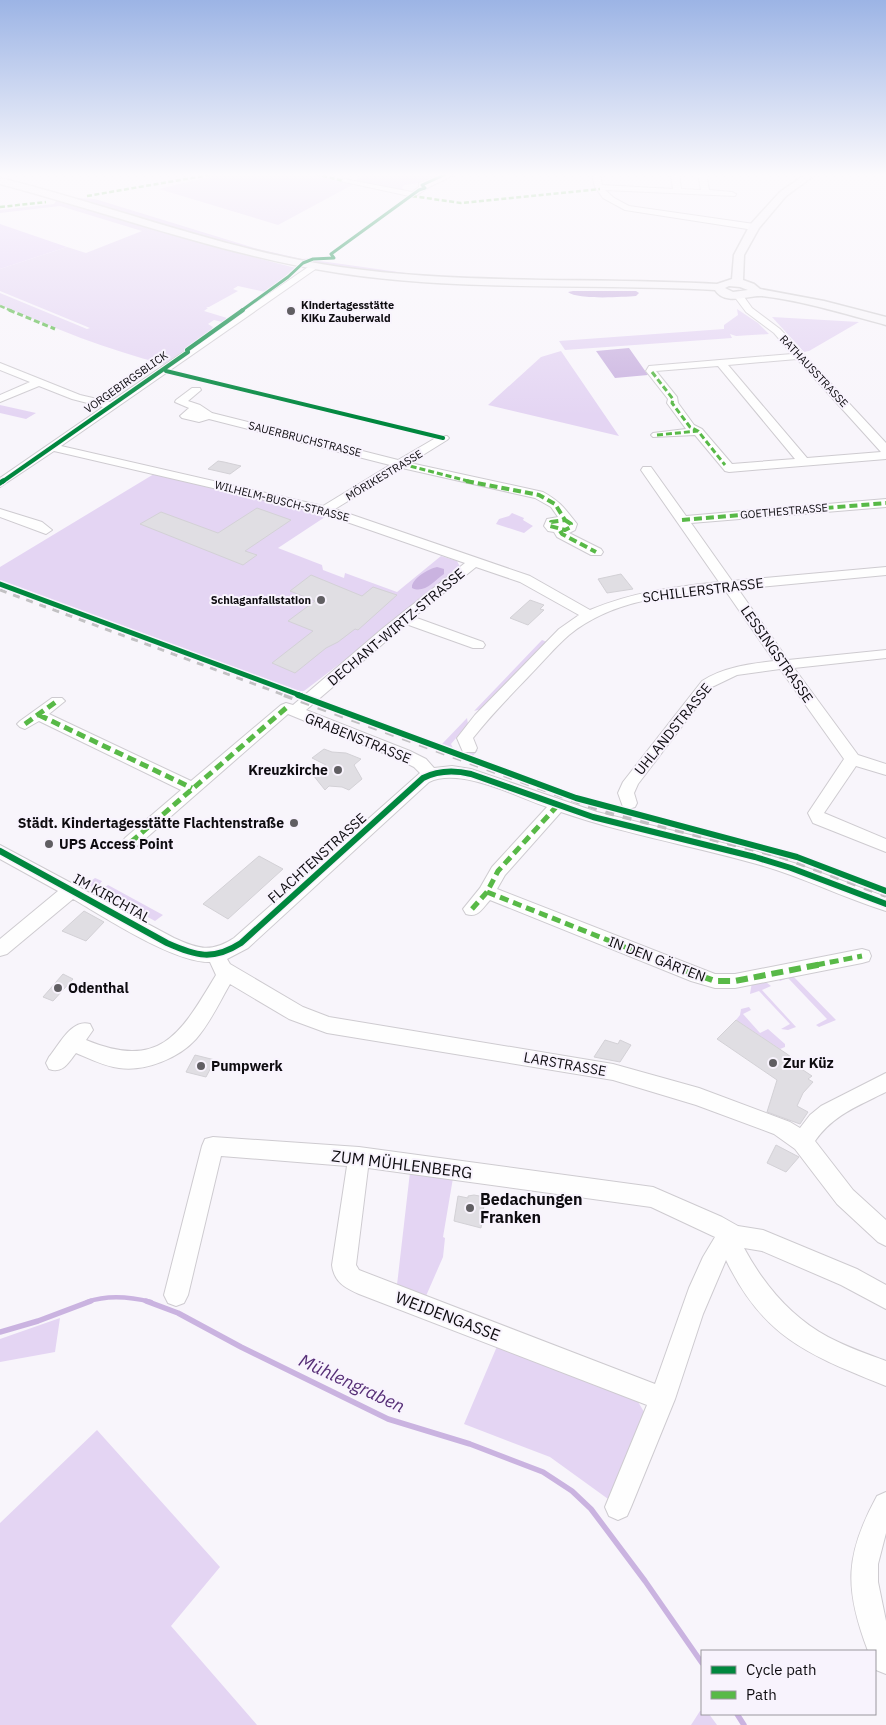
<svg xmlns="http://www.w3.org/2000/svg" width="886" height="1725" font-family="'IBM Plex Sans',sans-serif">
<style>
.green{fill:#e4d5f3}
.forest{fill:#e4d2f7}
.water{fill:#cab3e0}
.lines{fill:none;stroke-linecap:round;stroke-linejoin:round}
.stream-far1{stroke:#cab3e0;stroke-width:4.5}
.stream{stroke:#cab3e0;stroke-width:5.5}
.building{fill:#e0dee3;stroke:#d3d1d6}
.minor-casing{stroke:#cecbd0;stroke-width:2}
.major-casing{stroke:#d1cfd2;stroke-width:3}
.minor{fill:#fefefe;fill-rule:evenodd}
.major{fill:#f7f5f9;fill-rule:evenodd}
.rail-far1{stroke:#c2c1c3;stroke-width:3;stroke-dasharray:7 7;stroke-linecap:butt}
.rail{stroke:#c2c1c3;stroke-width:4;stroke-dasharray:9 9;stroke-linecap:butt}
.quiet-far4{stroke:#58b947;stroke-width:2.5;stroke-dasharray:5 2.5;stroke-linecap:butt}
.quiet-far3{stroke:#58b947;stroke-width:3;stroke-dasharray:6 3;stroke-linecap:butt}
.quiet-far2{stroke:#58b947;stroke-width:4;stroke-dasharray:8 4;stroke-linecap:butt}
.quiet-far1{stroke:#58b947;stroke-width:5;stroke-dasharray:9 5;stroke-linecap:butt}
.quiet{stroke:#58b947;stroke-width:6;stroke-dasharray:12 6;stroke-linecap:butt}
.cycleway-far3-casing{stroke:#f8f3fd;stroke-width:4.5}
.cycleway-far2-casing{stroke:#f8f3fd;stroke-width:5.5}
.cycleway-far1-casing{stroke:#f8f3fd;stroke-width:8}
.cycleway-casing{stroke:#f8f3fd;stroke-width:9}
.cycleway-far3{stroke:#00873e;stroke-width:3}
.cycleway-far2{stroke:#00873e;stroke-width:4}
.cycleway-far1{stroke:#00873e;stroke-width:5}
.cycleway{stroke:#00873e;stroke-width:6}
.poi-dot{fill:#605e62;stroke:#f8f3fd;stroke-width:2}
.labels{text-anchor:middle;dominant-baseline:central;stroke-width:4;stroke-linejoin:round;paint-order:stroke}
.far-poi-label{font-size:11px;font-weight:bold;fill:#0e0c10;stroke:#f8f3fd;text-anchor:start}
.far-street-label{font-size:11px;fill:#0e0c10;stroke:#f8f3fd}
.street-label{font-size:14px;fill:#0e0c10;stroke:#f8f3fd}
.poi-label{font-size:14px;font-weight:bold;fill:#0e0c10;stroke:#f8f3fd;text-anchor:start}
.near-street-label{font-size:16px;fill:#0e0c10;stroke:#f8f3fd}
.near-poi-label{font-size:16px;font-weight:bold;fill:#0e0c10;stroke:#f8f3fd;text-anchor:start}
.near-water-label{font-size:18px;font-style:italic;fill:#562e76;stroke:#f8f3fd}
</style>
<rect width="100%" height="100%" fill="#f8f5fb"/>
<path class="green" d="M220,174h91l43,10 -76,41 -119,-36z
M367,174h70l-12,8 -21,3 -2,3 5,5 -55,-11z
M78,198l17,1 163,50 44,10 10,-1 -10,3 -40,-7 -189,-55z
M56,201h6l156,47 78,20 -31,24 -27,-6 -5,3 5,2 -29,16h-3l2,1 -4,3 23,7 -5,4 -8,-2 -6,4 5,3 -3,6 -46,31c-57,-14 -110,-36 -164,-59v-12l87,36 3,-1 -90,-37v-22l67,-22 19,6 56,-22 -82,-25 -60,7v-3l54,-6z
M313,260l114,16 81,4 -114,-5 -87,-13z
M737,309l21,14 11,11 -33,2 -6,-2 2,4 -167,12 -6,-9 165,-12v-4l14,-10z
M772,317l87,5 -50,29 -5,1z
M561,351l58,85 -131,-31 53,-48z
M0,405l36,8 -10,6 -26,-6z
M154,474l161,37 10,6 -47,31 44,17 1,5 21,8 1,-5 52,19 44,-36 16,5 3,6 -114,92 -42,32 -9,1 -295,-109v-16z
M512,513l12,5 -1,2 10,6 -9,7 -28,-9 3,-5 10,-3z
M542,640l5,2 -65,67 -8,2z
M467,718l1,6 -17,20 3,6 14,4 10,-4 -7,8 -30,-11 1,-3z
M95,878l7,3 -3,4 5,3 4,-3 55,30 -8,6 -68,-37z
M791,974l45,46 -17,7 -3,-2 11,-6 -39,-41 -8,3 -4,-4z
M762,979l9,7 -9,4 34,37 -8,3 -7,-1 9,-5 -31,-33 -9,3 2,-12z
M749,1007l2,3 -8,4 17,19 8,-4 17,15v3l-5,2 -44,-29 4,-5 1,-6z
M410,1172l43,6 -10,59 2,1 -2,19 -17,39 -29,-11z
M60,1318l-5,34 -55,10v-23z
M498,1344l139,56 7,12 -29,92 -65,-47 -86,-33z
M97,1430l123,137 -49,59 86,99h-257v-202z
M700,1711h2v3h7l8,11h-26z"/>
<path class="forest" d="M0,224l67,23 -67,22z"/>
<path class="water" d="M573,291h63l3,2 -3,3c-15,1 -58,4 -68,-4z
M629,348l19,27 -33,3 -19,-27z
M437,567l7,2v5c-10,7 -20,20 -32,14 -1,-9 16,-19 25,-21z"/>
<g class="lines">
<path class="stream-far1" d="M87,1302c20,-7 44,-5 64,0"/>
<path class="stream" d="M146,1301l32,12 63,34 147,72 82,25 73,28 29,19 19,18 54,72 57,82
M0,1332l38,-11 53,-20
M737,1714l7,11"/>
</g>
<path class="building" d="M218,461l6,1 17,4 -11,8 -22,-5z
M257,508l34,12 -46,31 12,4 -14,10 -103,-41 21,-12 57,21z
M621,574l12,15 -26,4 -9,-14z
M311,575l51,21 11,-9 24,8 -39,35 -3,-1 -17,13 -12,6 -31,25 -23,-10 41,-32 -25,-10 27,-20 -25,-10z
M530,600l14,5 -4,4 4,1 -16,15 -18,-7z
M324,749l8,3 14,1 15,6 -7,6 8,14 -13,11 -7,-3 -13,-1 -4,4 -12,-15 13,-10 -14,-7z
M259,856l24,13 -55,50 -25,-15z
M84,911l20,11 -18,19 -24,-10z
M63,974l10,5 -20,22 -10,-4z
M736,1020l51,34 9,7 -2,3 18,12 -4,3 5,3 -10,11 -6,13 11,6 -8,12 -33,-12 10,-32 -60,-41z
M605,1040l13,4 2,-4 11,5 -11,17 -26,-5z
M195,1055l20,5 -9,17 -20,-5z
M776,1145l23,12 -13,15 -19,-9z
M474,1195l11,2 -4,31 -27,-7 4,-25 10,2v-2z"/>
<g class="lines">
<g class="minor-casing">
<path id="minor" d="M445,174h11l-27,13 -15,10 -74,-16 4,-2 68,13 7,-5v-4z
M592,174h8l2,11 71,4 -2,-15h8l2,15 20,1 -3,-16h8l3,16 23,2 4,2 -1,2 -130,-6 9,8 15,8 125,18 4,3 -4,3 -129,-20 -22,-12 -8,-11z
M314,263l3,1v4l-256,178 262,60 67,-41 -181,-46 -10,3 -17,-4 -2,-2 9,-8 -14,-6 1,-2 16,-12h8l1,2 -13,11 12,4 12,8 186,47 41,-24h8l2,2 -2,2 -37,23 133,29c18,10 22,17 34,32l-2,6 -6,3 32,16 2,3 -2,3h-10l-34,-18 -3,-5 -6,-1 -4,-5 3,-7 11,-2 -7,-10 -16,-9 -133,-30 -67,41 195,67 60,34c42,-18 84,-23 129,-28l-78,-112 2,-3h8l35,49 200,-17v8l-195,16 41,58 154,-14v8l-148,14 50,71 98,-10v8l-92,10 64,87 28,9v11l-30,-9 -32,47 62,26v13l-73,-29 -5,-10 36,-54 -64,-90 -43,6 -25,12 -74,97 -4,9 3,10 -2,4 -6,2 -6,-2 -5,-14 5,-11 79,-101c22,-14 46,-17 72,-20l-49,-71c-54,5 -112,9 -156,45 -14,12 -27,28 -40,41 -19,20 -39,40 -56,62l4,10 -2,4h-12l-6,-14 18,-23 84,-86 20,-14 -59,-33 -44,-15 -62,50 69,25 2,3 -2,3h-10l-67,-24 -100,86 104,41 16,8 8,9 18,-2 19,3 126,43 158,39 42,13 89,33v14c-45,-14 -87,-36 -133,-48 -64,-18 -129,-29 -192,-51l-56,63 -8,14 218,85h20l127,-25 7,2 2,5 -2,5 -7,2 -127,25h-20l-24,-7 -201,-81c-8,9 -12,18 -24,14l-3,-5 17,-21 12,-21 55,-60c-32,-11 -87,-40 -118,-25l-181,166 -21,11 3,5 73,43 26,10 284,47 86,24 91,34 10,6 10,-13 11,-9 65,-33v19c-28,14 -53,23 -71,49l38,49 33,30v26l-8,-4 -41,-38 -42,-55 -21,-15 -78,-29 -83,-25 -286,-47 -38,-14 -59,-35c-11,19 -20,39 -34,55 -17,19 -51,33 -77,29 -15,-2 -29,-9 -43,-15 -8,10 -13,21 -27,16l-3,-6 3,-6c10,-12 23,-39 41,-33l3,6 -7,10c75,31 95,-7 130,-65l-6,-13c-36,1 -104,-44 -137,-63l-66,55 -7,2v-17l58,-48 -58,-32v-14l174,93c24,11 37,15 60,0l186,-165 -6,-6 -16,-8 -110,-45 -151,132 -6,2 -6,-2 -3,-4 3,-4 56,-48 -142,-69 -14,8 -5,-2 -3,-3 3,-3 32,-23h10l3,3 -16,13 142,67 90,-76 5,-2 7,2 89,-76 83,-66 -144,-50 -267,-62 -54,36v-9l103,-71 -31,-8 -33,-13 -39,16v-7l30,-13 -30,-12v-7l80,32 30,7z
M739,293l3,1 10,14 28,21 106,114v16l-157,13 -4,-1 -30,-36 -42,2 -2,-2 2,-2 33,-4 -19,-26 1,-4 -22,-28 3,-5 143,-12 -18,-21 -28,-21 -12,-16zM797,359l84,93 -74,6 -79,-93zM718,366l77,93 -63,5 -30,-35 -8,-4 -16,-22 -1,-6 -21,-26z
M0,509l42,13 10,8 -6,4 -46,-17z
M213,1137l146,10 294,40 69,30 16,9 25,4 94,39 29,16v24l-45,-24 -79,-34 -18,-3c20,37 47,69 84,89 19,10 39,17 58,24v25c-76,-31 -122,-47 -160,-126l-23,54 -28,85 -44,108 -4,9 -9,4 -9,-4 -4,-9 42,-102 -288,-111c-14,-6 -25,-12 -27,-29l15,-99 -126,-10 -33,139 -4,8 -8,3 -8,-3 -4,-8 38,-149 3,-7zM368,1168l283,39 64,30 -12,20 -14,31 -34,96 -296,-114 -3,-5z
M886,1492v41l-8,31v18l8,39v53l-10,-4 -1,-19h-7c-24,-63 -23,-96 9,-155z"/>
</g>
<g class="major-casing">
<path id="major" d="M806,174h10l-30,22 -27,32 -15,27 -1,25 11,4 6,5 64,12 62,16v8c-41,-11 -82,-24 -124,-29 -14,-1 -37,10 -47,-6 -125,-7 -252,2 -376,-17 -116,-18 -226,-59 -339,-89v-6c113,28 224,72 340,89 125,18 251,10 377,17l15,-5 2,-24 16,-30 30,-33zM729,286l11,1 8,3 -15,2 -8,-4z"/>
</g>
<use href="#minor" class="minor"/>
<use href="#major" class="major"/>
<path class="rail-far1" d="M0,590l287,106"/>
<path class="rail" d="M284,695l324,118 174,44 104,39"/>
<path class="quiet-far4" d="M315,174l29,7
M87,196l128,-22
M412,196l49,7 139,-14
M0,207l46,-5
M0,306l12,5"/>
<path class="quiet-far3" d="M9,310l46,19
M652,372l21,27 -1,4 18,24 8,4 27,34
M657,435l41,-4
M402,464l70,18"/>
<path class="quiet-far2" d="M466,481l73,14 16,9 10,16
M565,520l6,4v3l-6,3 -15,-4 1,-4z
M682,520l204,-17
M560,531l2,3 34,18"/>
<path class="quiet-far1" d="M39,715l153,73
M25,724l32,-23
M131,842l155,-134
M487,892l183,73
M472,909l15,-17 11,-21 59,-65
M816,965l46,-9"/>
<path class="quiet" d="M667,964l48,17h20l87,-17"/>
<g class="cycleway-far3-casing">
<path id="cycleway-far3" d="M241,311l47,-34 15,-14 10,-4 21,-1 -3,-4 88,-64 6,-2 -3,-3 24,-11"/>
</g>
<g class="cycleway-far2-casing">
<path id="cycleway-far2" d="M166,371l277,67
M2,482l186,-130 -1,-2 56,-40"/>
</g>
<g class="cycleway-far1-casing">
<path id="cycleway-far1" d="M0,483l3,-2
M0,584l302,112"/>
</g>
<g class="cycleway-casing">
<path id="cycleway" d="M298,695l278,103 221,59 89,34
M0,851l167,92c29,13 46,18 74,0l182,-165c16,-8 31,-8 48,-4l122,43 162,40 36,11 95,36"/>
</g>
<use href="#cycleway-far3" class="cycleway-far3"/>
<use href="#cycleway-far2" class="cycleway-far2"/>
<use href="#cycleway-far1" class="cycleway-far1"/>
<use href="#cycleway" class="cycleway"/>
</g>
<linearGradient id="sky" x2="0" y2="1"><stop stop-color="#9cb4e5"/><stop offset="0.42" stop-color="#fcfafd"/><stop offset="1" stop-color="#fcfafd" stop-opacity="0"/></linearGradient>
<rect width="886" height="416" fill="url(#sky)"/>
<g class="poi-dot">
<circle cx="291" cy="311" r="5"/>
<circle cx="321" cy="600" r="5"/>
<circle cx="338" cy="770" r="5"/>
<circle cx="294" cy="823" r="5"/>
<circle cx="49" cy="844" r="5"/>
<circle cx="58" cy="988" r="5"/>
<circle cx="773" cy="1063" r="5"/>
<circle cx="201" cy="1066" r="5"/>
<circle cx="470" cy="1208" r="5"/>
</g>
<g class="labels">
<g class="far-poi-label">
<text x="301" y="305">Kindertagesstätte<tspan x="301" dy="13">KiKu Zauberwald</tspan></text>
<text x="311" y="600" text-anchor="end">Schlaganfallstation</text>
</g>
<g class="far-street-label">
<text transform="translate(814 371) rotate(47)">RATHAUSSTRASSE</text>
<text transform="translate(126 382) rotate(-35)">VORGEBIRGSBLICK</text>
<text transform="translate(305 439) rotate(14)">SAUERBRUCHSTRASSE</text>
<text transform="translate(384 475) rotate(-31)">MÖRIKESTRASSE</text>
<text transform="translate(282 501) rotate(14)">WILHELM-BUSCH-STRASSE</text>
<text transform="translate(784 511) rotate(-5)">GOETHESTRASSE</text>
</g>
<g class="street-label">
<text transform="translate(703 590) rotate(-7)">SCHILLERSTRASSE</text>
<text transform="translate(396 627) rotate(-40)">DECHANT-WIRTZ-STRASSE</text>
<text transform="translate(777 654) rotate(55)">LESSINGSTRASSE</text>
<text transform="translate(673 729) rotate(-51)">UHLANDSTRASSE</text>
<text transform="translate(358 738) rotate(22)">GRABENSTRASSE</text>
<text transform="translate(317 858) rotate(-42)">FLACHTENSTRASSE</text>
<text transform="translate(112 898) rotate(29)">IM KIRCHTAL</text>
<text transform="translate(657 959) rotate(21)">IN DEN GÄRTEN</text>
<text transform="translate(565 1064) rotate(10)">LARSTRASSE</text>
</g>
<g class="poi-label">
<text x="328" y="770" text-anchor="end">Kreuzkirche</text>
<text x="284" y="823" text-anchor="end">Städt. Kindertagesstätte Flachtenstraße</text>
<text x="59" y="844">UPS Access Point</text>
<text x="68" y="988">Odenthal</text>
<text x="783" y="1063">Zur Küz</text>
<text x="211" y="1066">Pumpwerk</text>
</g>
<g class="near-street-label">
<text transform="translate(402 1164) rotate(7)">ZUM MÜHLENBERG</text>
<text transform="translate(448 1316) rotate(21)">WEIDENGASSE</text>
</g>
<g class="near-poi-label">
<text x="480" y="1199">Bedachungen<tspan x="480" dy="18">Franken</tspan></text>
</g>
<g class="near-water-label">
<text transform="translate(352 1383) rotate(25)">Mühlengraben</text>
</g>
</g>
<rect x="701" y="1650" width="175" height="65" fill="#f8f3fd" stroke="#9a979e"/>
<rect x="711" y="1666" width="25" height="8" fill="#00873e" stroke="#9a979e"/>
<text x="746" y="1675" font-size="15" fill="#0e0c10">Cycle path</text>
<rect x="711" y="1691" width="25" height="8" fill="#58b947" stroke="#9a979e"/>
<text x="746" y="1700" font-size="15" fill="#0e0c10">Path</text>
</svg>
